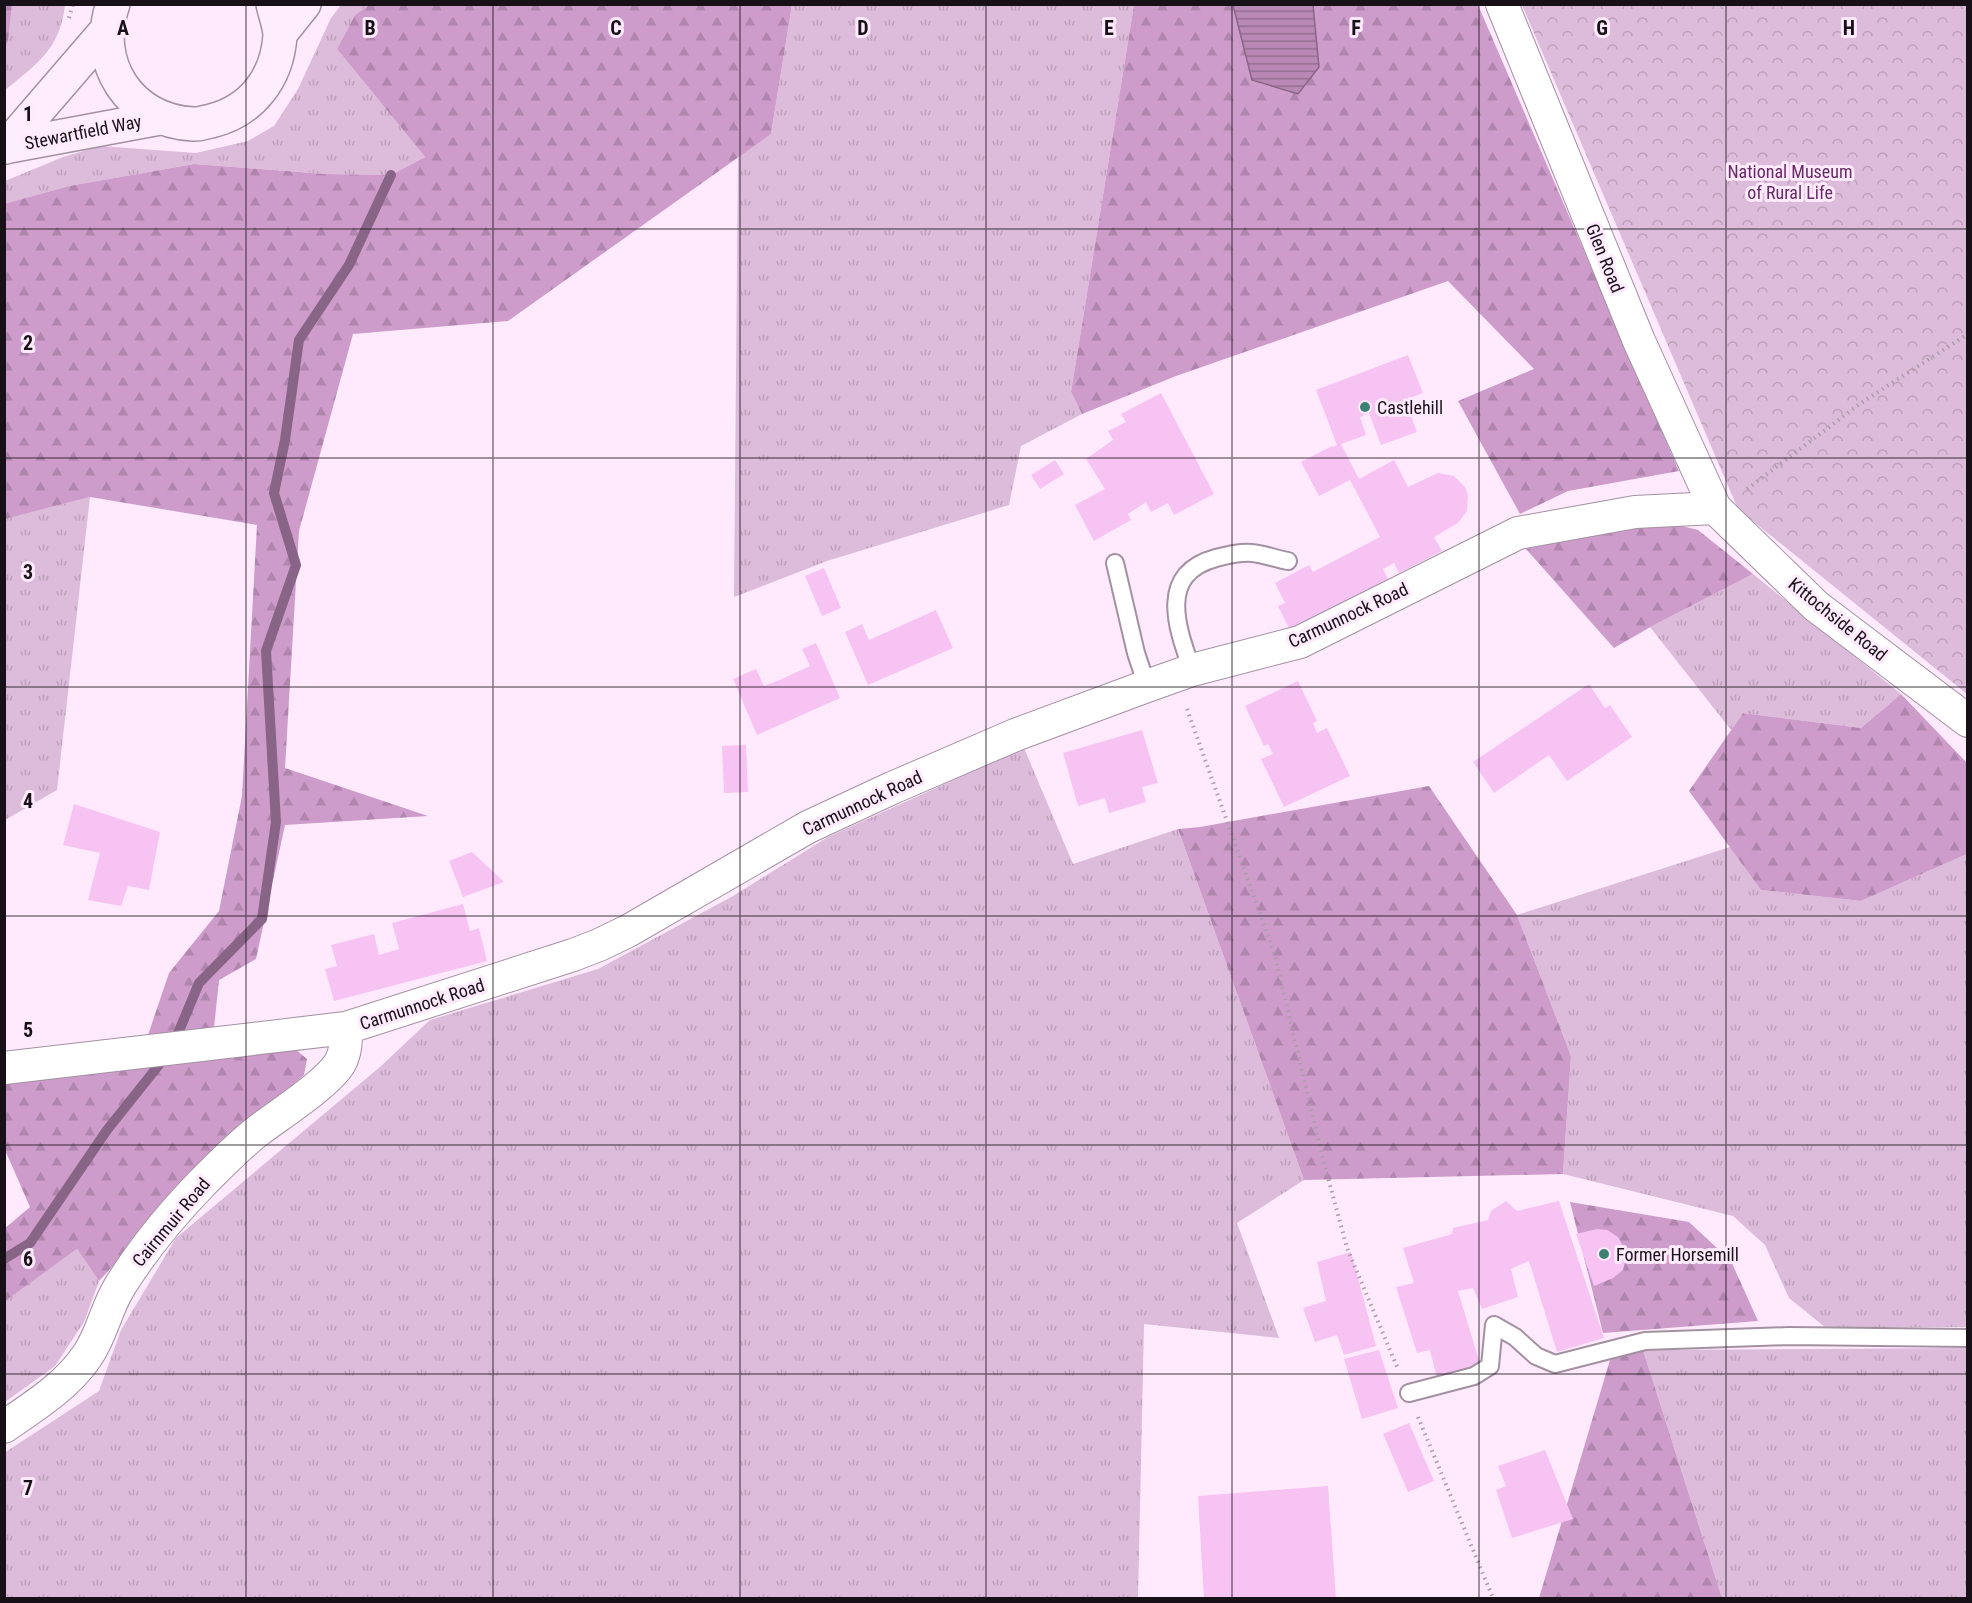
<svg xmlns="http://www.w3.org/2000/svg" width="1972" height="1603" font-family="'Roboto Condensed',sans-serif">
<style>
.grass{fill:url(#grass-tufts)}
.forest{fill:url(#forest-firs)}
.park{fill:url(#park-crowns)}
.water{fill:url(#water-rules);stroke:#886586;stroke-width:1.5}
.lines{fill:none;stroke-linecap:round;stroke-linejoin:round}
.stream{stroke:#886586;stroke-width:10}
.building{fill:#f7c3f3}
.lane-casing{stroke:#a391a2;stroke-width:20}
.street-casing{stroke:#a391a2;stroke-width:34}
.secondary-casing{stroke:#a391a2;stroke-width:36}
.path{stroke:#ac9daa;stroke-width:4;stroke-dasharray:1.5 4.5;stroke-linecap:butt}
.lane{stroke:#fff;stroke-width:16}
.street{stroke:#fff;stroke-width:32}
.secondary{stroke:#feedfc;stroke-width:33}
.grid{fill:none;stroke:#171117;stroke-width:1.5;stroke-opacity:0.55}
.poi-dot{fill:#3e8174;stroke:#feeafc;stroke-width:2}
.labels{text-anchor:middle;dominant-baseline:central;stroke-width:6;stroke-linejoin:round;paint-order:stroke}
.street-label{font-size:18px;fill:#171117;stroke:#feeafc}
.park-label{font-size:18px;fill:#662a64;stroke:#feeafc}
.poi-label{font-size:18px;fill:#171117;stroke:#feeafc;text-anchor:start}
.grid-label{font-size:20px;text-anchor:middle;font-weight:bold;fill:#171117;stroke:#feeafc;stroke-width:6;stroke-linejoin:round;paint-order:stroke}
</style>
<defs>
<pattern id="grass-tufts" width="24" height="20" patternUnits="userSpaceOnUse" patternTransform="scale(1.5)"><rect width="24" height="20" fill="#ddbbda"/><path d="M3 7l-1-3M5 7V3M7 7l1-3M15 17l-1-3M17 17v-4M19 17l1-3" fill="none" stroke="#bda0ba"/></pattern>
<pattern id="forest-firs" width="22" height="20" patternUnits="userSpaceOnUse" patternTransform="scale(1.5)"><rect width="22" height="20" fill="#ce9ccb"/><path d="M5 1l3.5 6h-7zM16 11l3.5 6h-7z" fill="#b085ae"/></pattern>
<pattern id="park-crowns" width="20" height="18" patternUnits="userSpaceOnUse" patternTransform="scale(1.5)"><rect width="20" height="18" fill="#ddbbda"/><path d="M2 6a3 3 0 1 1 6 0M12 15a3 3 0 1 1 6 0" fill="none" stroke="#bda0ba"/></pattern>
<pattern id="water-rules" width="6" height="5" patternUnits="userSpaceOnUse" patternTransform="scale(1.5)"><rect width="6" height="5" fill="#b989b6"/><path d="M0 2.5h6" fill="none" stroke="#956f93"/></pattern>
</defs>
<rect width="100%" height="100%" fill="#feeafc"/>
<path class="grass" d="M12,5h53c-5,44 -28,59 -60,85v-44l3,-4z
M341,5h28l-14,10 -18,34 88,108 -34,18 -65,-1 -132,-10 -125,22 -64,18v-23l58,-24 37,-11 96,7 52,-12 26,-15 24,-37 33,-71z
M792,5h342l-63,387 11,22 -61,32 -12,59 -182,56 -93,36 4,-441 33,-22z
M90,497l-33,293 -52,30 -1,-301z
M1753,574l148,120 -40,34 -118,-15 -12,17 -81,-103z
M1024,748l49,116 105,-35 126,351 -67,43 42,115 -135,-14 -6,274h-1133l-1,-145 95,-62 22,-61 55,-92 204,-171 50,-47 168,-51 135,-73 95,-59z
M1730,847l31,43 100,11 106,-47v473h-142l-36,-29 -24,-53 -32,-29 -170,-42 8,-118 -54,-141z
M77,1249l22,32 -15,41 -29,44 -50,36 -1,-101z
M1967,1348v250h-245l-79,-248z"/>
<path class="forest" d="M5,4l7,1 -4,37 -3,4z
M369,5h423l-21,129 -263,187 -155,13 -54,197 -14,237 143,48 -143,9 -29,134 -37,21 -5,48 -66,7 21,-62 50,-62 23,-115 15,-271 -167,-28 -85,22 -1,-315 65,-18 125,-22 132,10 65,1 34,-18 -88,-108 18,-34z
M1134,5h99l19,75 61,-71v-4h165l201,466 -111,20 -48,23 -62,-113 76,-32 -86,-88 -272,95 -94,38 -11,-22z
M1662,521l36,9 55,44 -99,51 -40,23 -88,-99 84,-20z
M1901,694l66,69v91l-106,47 -100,-11 -72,-99 54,-78 118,15z
M1429,786l88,129 54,141 -8,118 -259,6 -126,-351 22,-2z
M294,1048l13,11 -3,16 -143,128 -36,50 -26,28 -22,-32 -72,52 -1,-72 26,-22 -25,-57v-71z
M1570,1202l119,20 42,39 27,60 -155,12z
M1643,1350l79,248h-183l71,-238z"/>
<path class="park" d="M1522,5h445v689l-229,-185z"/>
<path class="water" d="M1233,5h80l6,62 -21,27 -46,-14z"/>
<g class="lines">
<path class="stream" d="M174,1043l25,-60 63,-64 14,-97 -10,-171 30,-86 -22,-72 11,-53 14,-100 50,-75 42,-90
M4,1259l26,-16 77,-113 59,-74"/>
</g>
<path class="building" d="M1408,355l15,38 -18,7 12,32 -36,13 -12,-32 -9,4 6,18 -25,9 18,35 35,-19 14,27 30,-14 16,3 11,11 3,8 -1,16 -9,12 -24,14 8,14 -43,22 -5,-10 -11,6 5,10 -98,51 -12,-24 7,-3 -10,-20 34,-18 4,7 67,-35 -30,-57 -31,16 -18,-34 31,-16 1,1 4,-2 -21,-55z
M1161,393l53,101 -40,21 -6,-12 -17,9 -5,-10 -18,12 3,6 -37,21 -19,-36 30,-16 -19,-30 27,-19 -5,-9 18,-9 -5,-8z
M1055,460l9,14 -24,15 -9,-14z
M824,568l17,40 -19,8 -17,-40z
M936,610l17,38 -85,37 -23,-53 17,-8 7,16z
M816,643l24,55 -83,37 -24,-56 23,-10 8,17 18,-7 28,-13 -8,-17z
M1298,681l19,40 -4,2 4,10 10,-5 23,48 -66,31 -23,-48 12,-5 -5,-10 -4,2 -19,-40z
M1589,684l16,24 5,-3 22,32 -65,44 -18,-26 -55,38 -21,-31z
M1142,730l16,53 -16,4 4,15 -37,11 -4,-15 -27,8 -15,-53z
M746,745l2,47 -24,1 -2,-47z
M74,804l86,28 -11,58 -21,-4 -7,20 -33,-6 12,-47 -37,-8z
M472,852l32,30 -41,15 -14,-36z
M463,904l7,27 9,-3 8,33 -153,40 -9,-32 12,-3 -6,-21 43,-11 5,21 20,-6 -7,-26z
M1506,1201l11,10 42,-10 45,137 -47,14 -28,-91 -18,8 7,28 -36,12 -9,-21 -15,3 22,73 -43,14 -7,-28 -13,3 -21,-66 18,-4 -11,-35 49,-14 1,-6 35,-8 3,-9z
M1597,1229l10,1 11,7 6,11 2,11 -3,11 -10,8 -19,8 -18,-52z
M1351,1252l25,94 -32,9 -7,-20 -22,7 -12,-34 23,-7 -9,-39z
M1379,1350l19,58 -36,11 -18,-60z
M1409,1423l25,58 -26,11 -25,-58z
M1545,1450l28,69 -61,19 -16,-48 10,-4 -8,-20z
M1328,1486l8,112h-132l-6,-102z"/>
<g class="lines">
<g class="lane-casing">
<path id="lane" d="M1115,563l21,90 11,33
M1192,670c-15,-42 -35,-96 24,-112 12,-3 23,-6 36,-5 12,1 24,6 36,8
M1409,1393l65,-17 16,-10 4,-41 21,12 21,19 19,8 90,-23 144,-5 179,2"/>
</g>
<g class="street-casing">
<path id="street" d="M1502,4l137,337 76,167 101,98 152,115
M4,1068l342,-40 227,-73 26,-10 29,-14 180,-104 84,-39 123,-53 132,-49 45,-16 108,-28 218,-109 117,-21 80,-4
M4,1427c29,-20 63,-41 83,-71 15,-21 19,-48 33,-70 23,-37 52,-72 82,-103 18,-18 37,-38 57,-53 21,-16 68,-46 81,-67 6,-11 6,-22 6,-35"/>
</g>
<g class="secondary-casing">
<path id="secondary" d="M113,4c-21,59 17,117 80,120 5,1 12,-2 18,-3 41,-10 66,-43 69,-85 0,-10 -5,-22 -7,-32
M280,34l24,-30
M4,147l156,-29
M6,147l100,-116"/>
</g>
<path class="path" d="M69,18l4,-14
M1747,489l114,-86 107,-69
M1187,709l87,244 49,206 24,89 51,121
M1418,1417l75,181"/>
<use href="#lane" class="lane"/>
<use href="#street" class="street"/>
<use href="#secondary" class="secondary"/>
</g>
<path class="grid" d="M246,4v1594M493,4v1594M740,4v1594M986,4v1594M1232,4v1594M1479,4v1594M1726,4v1594M4,229h1964M4,458h1964M4,687h1964M4,916h1964M4,1145h1964M4,1374h1964"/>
<g class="poi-dot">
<circle cx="1365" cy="407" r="6"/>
<circle cx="1604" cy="1254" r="6"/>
</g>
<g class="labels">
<g class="street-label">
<text transform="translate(83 132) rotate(-11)">Stewartfield Way</text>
<text transform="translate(1605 258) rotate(68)">Glen Road</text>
<text transform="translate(1348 615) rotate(-25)">Carmunnock Road</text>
<text transform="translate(1838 619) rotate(39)">Kittochside Road</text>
<text transform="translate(862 803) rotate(-25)">Carmunnock Road</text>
<text transform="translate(422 1004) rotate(-18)">Carmunnock Road</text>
<text transform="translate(171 1222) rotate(-50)">Cairnmuir Road</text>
</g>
<g class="park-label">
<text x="1790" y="171">National Museum<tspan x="1790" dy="21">of Rural Life</tspan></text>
</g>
<g class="poi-label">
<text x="1377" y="407">Castlehill</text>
<text x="1616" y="1254">Former Horsemill</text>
</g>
</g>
<g class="grid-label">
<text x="123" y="35">A</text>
<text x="370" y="35">B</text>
<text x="616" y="35">C</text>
<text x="863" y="35">D</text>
<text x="1109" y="35">E</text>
<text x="1356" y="35">F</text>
<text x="1602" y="35">G</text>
<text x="1849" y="35">H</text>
<text x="28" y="121">1</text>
<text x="28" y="350">2</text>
<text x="28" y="579">3</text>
<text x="28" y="808">4</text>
<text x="28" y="1037">5</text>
<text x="28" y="1266">6</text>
<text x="28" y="1495">7</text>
</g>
<rect width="1972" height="1603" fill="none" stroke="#171117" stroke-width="12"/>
</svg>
